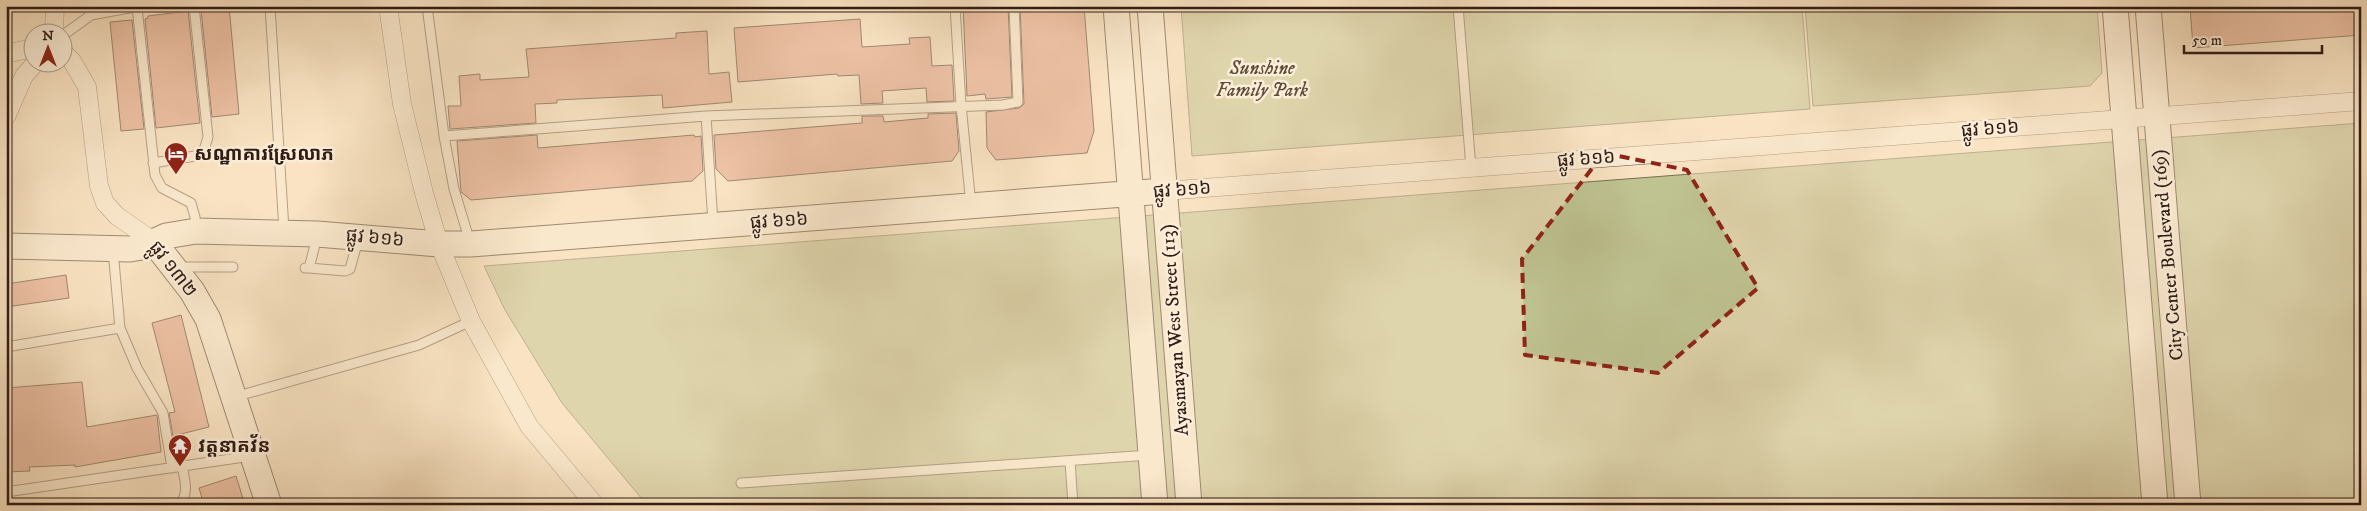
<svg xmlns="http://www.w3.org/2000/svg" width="2367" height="511" font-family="'IM FELL DW Pica','Noto Sans Khmer',serif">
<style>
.green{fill:#bfc392;stroke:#787054}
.building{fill:#e19982;stroke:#301c15}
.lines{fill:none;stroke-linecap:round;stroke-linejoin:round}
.lane-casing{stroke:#624e40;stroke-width:11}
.street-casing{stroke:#624e40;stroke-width:19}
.secondary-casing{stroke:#301c15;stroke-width:27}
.lane{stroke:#fbedd7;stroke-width:9}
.street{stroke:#fbedd7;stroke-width:18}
.secondary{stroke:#fbedd7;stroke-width:25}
.marked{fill:none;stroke:#8f2418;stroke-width:4;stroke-dasharray:10 6;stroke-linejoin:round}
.labels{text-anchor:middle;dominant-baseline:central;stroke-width:5;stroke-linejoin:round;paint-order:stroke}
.park-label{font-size:19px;font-style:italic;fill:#5b4e3a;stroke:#fbedd7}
.street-label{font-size:19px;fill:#301c15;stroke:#fbedd7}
.poi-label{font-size:19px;font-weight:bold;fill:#301c15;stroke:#fbedd7;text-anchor:start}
</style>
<rect width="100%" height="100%" fill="#f9e3c2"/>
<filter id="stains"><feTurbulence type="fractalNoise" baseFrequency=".004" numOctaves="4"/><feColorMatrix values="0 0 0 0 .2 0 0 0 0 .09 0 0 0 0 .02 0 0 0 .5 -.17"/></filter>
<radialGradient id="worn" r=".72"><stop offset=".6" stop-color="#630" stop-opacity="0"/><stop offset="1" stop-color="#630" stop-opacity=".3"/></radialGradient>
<path class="green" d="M1181,6h621l8,103 -618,47z
M1805,6h292l5,67 -12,13 -277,20z
M2361,123v382h-1714l-85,-102 -57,-93 -21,-44z"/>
<path class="building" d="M206,6h23l10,108 -27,3 -11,-107 5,-1z
M963,6h45l4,91 -26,2 -1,-5 -18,2z
M1020,6h64l10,125 -7,22 -91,7 -9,-12 -1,-36 33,-4 5,-4z
M2190,6h171v29l-168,13z
M188,11l12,112 -44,5 -11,-109 3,-1v-2z
M860,19l2,28 48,-3 -1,-6 21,-1 2,29 20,-1 2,36 -27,1 -1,-14 -44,3 1,12 -22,1 -2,-29 -21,1 -1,-2 -99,8 -4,-54z
M132,20l12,109 -23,2 -11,-109z
M707,31l2,43 20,-2 3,30 -69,6 -1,-13 -105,5v3l-22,1 1,19 -86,6 -2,-23h13l-2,-30 21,-2v6l49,-3 -3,-28 150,-11v-5z
M956,113l3,38 -7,10 -224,20 -12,-12 -2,-34 148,-12v-7h21l1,6 44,-4v-4z
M537,135l1,13 156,-13 1,2 6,-1 2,35 -11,10 -221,19 -10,-8 -4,-51z
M66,275l3,23 -63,9v-23z
M181,315l28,112 -36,9 -4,-23 6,-1 -23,-89z
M82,382l5,45 70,-12 4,37 -86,15v-2l-46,2 1,4 -24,1v-84z
M236,476l9,29h-41l-5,-17z"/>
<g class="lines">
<g class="lane-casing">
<path id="lane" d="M270,6l14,224
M427,6l17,130 10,53 16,53
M955,6l6,99 10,100
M1458,6l13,162
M137,7l18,168 7,13 29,15 4,14 1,14
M62,36l29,-21 49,-9
M706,116l7,107
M444,136l262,-20 297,-11 15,-3 -4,-96
M153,163l42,-7 9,-6 4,-13 -14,-131
M113,250l7,78 17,40 26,45 9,55
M179,267h54
M305,268h4l8,-31
M309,268l36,3 5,-2 8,-29
M6,347l114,-19
M245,394l174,-49 52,-24
M1070,461l3,44
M741,483l409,-28
M6,492l245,-36
M180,505c9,-13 5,-24 2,-39"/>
</g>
<g class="street-casing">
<path id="street" d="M388,6l14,98 22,89 15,51 32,77 58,105 66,79
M54,32l1,-26
M62,51l10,10 15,26 12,99 6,17 12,13 36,25
M6,54l26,-6
M6,117l18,-41 12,-14
M1164,191l1197,-90"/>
</g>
<g class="secondary-casing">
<path id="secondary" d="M1116,6l39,499
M1150,6l39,499
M2115,6l40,499
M2148,6l40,499
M153,241l39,50 16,28 61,186
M6,246l124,3 12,-2 24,-11 30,-5 121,3 122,10h32l693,-53"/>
</g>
<use href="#lane" class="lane"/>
<use href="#street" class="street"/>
<use href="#secondary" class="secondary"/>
</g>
<path d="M0 0H2367V511H0ZM1604,153l83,17 71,118 -100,85 -133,-18 -3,-96z" fill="#f9e3c2" fill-opacity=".55" fill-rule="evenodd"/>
<path class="marked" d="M1604,153l83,17 71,118 -100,85 -133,-18 -3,-96z"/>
<defs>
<g id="hotel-pin" transform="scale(1.25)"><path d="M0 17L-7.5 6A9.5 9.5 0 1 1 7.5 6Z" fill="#8f2418" stroke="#fbedd7"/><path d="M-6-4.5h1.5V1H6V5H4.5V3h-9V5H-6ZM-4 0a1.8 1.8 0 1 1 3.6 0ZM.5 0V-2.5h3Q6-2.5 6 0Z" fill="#fff"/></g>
<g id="temple-pin" transform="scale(1.25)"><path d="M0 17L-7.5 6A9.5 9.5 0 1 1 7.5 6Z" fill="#8f2418" stroke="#fbedd7"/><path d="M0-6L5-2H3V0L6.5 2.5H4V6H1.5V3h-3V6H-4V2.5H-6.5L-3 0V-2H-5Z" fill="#fff"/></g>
</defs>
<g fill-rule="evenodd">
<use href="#hotel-pin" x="176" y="154"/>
<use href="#temple-pin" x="180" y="446"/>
</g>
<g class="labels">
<g class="park-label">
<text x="1262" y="68">Sunshine<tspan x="1262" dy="22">Family Park</tspan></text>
</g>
<g class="street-label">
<text transform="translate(1990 129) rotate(-4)">ផ្លូវ ៦១៦</text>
<text transform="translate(1586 159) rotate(-4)">ផ្លូវ ៦១៦</text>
<text transform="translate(1182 190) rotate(-4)">ផ្លូវ ៦១៦</text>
<text transform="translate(779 221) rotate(-4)">ផ្លូវ ៦១៦</text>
<text transform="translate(375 238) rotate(5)">ផ្លូវ ៦១៦</text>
<text transform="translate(2168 255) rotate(-95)">City Center Boulevard (169)</text>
<text transform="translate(173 269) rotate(52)">ផ្លូវ ១៣២</text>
<text transform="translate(1175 330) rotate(-94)">Ayasmayan West Street (113)</text>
</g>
<g class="poi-label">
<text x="194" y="154">សណ្ឋាគារស្រែលាភ</text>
<text x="198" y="446">វត្តនាគវ័ន</text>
</g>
</g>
<rect width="2367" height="511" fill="none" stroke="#f9e3c2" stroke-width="25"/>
<rect x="8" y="8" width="2352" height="496" fill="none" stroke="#301c15" stroke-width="2.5"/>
<rect x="12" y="12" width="2342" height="486" fill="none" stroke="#301c15"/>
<g transform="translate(48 48)"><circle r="24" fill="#fbedd7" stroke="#aa9989"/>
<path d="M0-4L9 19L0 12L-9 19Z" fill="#8f2418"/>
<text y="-8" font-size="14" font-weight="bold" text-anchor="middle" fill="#301c15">N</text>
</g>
<path d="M2184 45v8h138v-8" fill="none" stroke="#301c15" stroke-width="2.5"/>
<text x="2192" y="45" font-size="15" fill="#301c15" stroke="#fbedd7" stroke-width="4" paint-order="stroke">50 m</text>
<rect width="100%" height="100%" filter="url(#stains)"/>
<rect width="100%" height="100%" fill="url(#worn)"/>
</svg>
